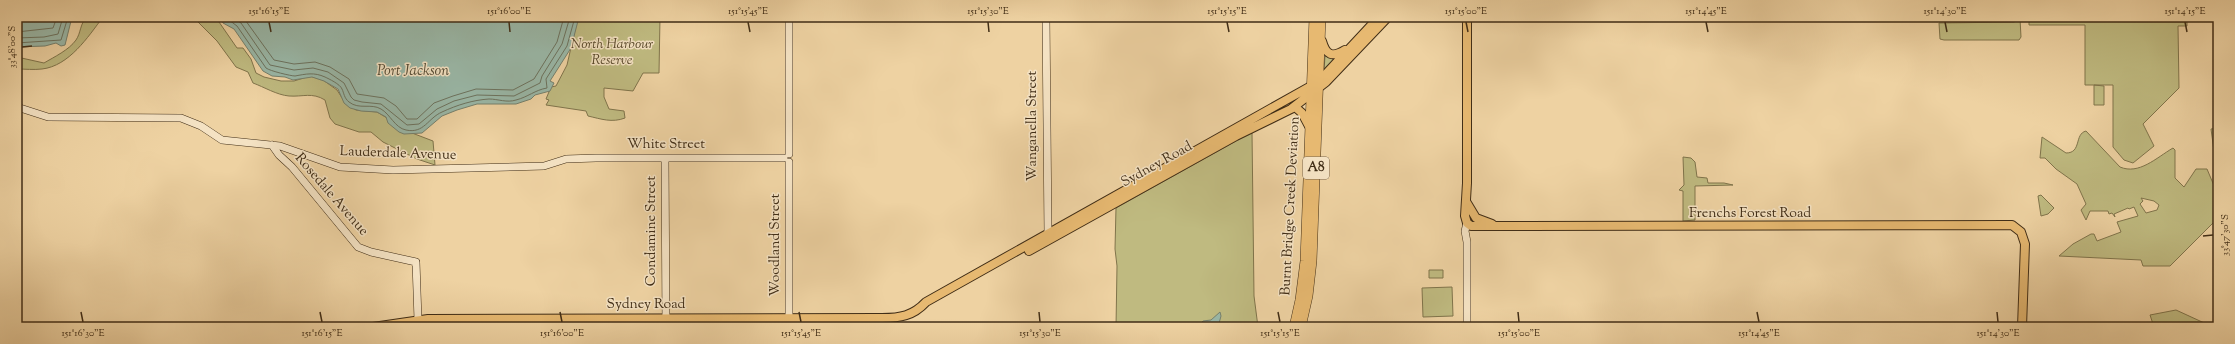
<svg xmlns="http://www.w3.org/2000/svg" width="2235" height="344" font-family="'Sorts Mill Goudy',serif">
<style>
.green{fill:#bfba80;stroke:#80744b;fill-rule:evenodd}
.water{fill:#99b7a7;stroke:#75806d}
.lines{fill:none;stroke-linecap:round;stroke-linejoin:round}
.shore{stroke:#6c725e;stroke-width:1}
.secondary-casing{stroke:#402d16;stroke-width:8}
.primary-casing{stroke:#402d16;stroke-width:10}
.highway-casing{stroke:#402d16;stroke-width:10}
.secondary{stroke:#f4e2c3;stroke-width:7}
.primary{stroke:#e7b971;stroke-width:8}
.highway{stroke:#e7b971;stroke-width:9}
.ticks{fill:none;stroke:#402d16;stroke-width:1.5}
.labels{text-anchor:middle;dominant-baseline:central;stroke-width:3;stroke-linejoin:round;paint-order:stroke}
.shield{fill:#f4e2c3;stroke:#76634a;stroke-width:1}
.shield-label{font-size:13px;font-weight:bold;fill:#402d16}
.park-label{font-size:14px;font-style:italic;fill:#59492b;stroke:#f4e2c3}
.street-label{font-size:14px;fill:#402d16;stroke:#f4e2c3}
.water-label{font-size:15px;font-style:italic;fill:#524933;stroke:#f4e2c3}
.neatline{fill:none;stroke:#402d16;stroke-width:1.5}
.ticks-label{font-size:10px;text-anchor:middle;fill:#402d16}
</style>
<rect width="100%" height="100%" fill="#eed2a2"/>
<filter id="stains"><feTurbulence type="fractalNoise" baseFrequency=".005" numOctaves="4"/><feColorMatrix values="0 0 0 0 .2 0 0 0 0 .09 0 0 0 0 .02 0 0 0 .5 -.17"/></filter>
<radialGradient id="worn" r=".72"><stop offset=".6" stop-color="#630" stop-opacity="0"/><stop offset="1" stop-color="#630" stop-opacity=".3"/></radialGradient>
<path class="green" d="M87,17h16c-15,20 -34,49 -61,52 -8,1 -17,0 -25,0v-12l27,6c10,-6 25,-13 32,-23 5,-7 4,-17 11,-23z
M193,17h19l7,5 18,26h6l8,11 5,14 8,4 17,4h13l16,-5 13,4 14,10 9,14 10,6 21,2 35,21 21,8 2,24 -18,-6 -34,-17 -12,-10h-12l-24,-8 -5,-6 -5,-18c-13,-8 -22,-3 -36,-4 -12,-1 -25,-9 -36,-13l-5,-11 -12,-5 -19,-26z
M578,17h82l-1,56h-16l-10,18 -29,-3v9l5,12 15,2 1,7c-13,5 -24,1 -37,-2l-2,-5 -40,-6 3,-5 -3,-1 5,-12 5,-1 11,-21z
M2020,19l1,18 -2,3h-75l-4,-1 -1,-16 75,-1z
M2029,21l158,1v4h-9l1,62 -36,36 11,22 -21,17 -9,-3 -11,-13v-62h-28v-60h-56z
M1325,56h15l-16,15z
M2094,85l10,1v19h-10z
M2218,128v52l-7,-51z
M2086,131l34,36c19,8 36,-9 53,-19l2,2v28l9,9 12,-18h11l8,19 1,32 -46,46h-27l-2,-6 -82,-4 14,-12 18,-10h3l3,7 24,-9 -4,-10 21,-6 -4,-9 -5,2 -1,-1 -14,6 1,3 -3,-4 -3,1 -1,-3h-18l-4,9 -5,-10 5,-6 -9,-20 -21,-15 -11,-11h-5l2,-21 24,16c16,0 8,-19 20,-22zM2141,198l13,3 5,4 -2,5 -11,3 -6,-9 3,-3z
M1252,132l2,164 4,31h-142l1,-61 -2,-17 1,-41z
M1683,157l8,1 4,4 2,15 10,1 1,5h16l9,2 -38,1v34l-12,1v-30l-4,-1 5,-5z
M2041,195l13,13 -6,6 -7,2 -3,-20z
M1429,270h14v8h-14z
M1452,287l1,29 -30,1 -1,-29z
M2176,310l37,17h-59l-4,-12z"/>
<path class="water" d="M17,17h55l-7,28 -4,1 -5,-3 -11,3 -28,1z
M220,17h359l-8,31 -21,33 4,2 -4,8 -15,4 -4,4 -15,5h-39l-20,6 -15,6 -20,17 -18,1 -5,-2 -11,-9 -2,-6 -9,-5 -16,-1 -11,-3 -6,-5 -6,-14 -14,-8 -12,-4 -19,3 -8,-3 -13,-1 -9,-5 -29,-42 -11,-6z
M1220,312l1,4 -3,11h-20l5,-6 8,-1z"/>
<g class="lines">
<path class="shore" d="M225,17l12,9 29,42c4,3 25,8 29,8 11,-2 19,-4 30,1 4,2 15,7 17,12 2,4 2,9 7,13 10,8 22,1 32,7 9,5 14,19 25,21 18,4 22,-12 36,-18 15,-7 31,-12 47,-13 9,0 18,4 27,1 12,-3 19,-10 31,-12l-1,-9 21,-33 8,-29
M232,17l9,6 29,42 24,5 19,-2 15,4 16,11 7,14 3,3 8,2 19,2 26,21 12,-1 18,-15 17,-8 23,-6 37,1 26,-13 2,-7 20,-32 8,-27
M243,17l31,43 20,4 21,-2 15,5 19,12 8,15 27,4 12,8 11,13h10l17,-16 19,-7 23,-7 37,1 21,-11 23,-37 7,-25
M17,32l36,-4 4,-11
M17,38l27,-1 14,-3 5,-17
M17,43l44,-3 7,-23"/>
<g class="secondary-casing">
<path id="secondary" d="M1046,17l2,218
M17,107l31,10 133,1 20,8 21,14 58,6 60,21 53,3 151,-4 22,-7 30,-1h188
M272,145l7,10 13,12 66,80 13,5 45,10 2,58
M789,154v-137
M665,158l1,169
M789,162v165
M1467,327v-85l-2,-11 2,-8"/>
</g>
<g class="primary-casing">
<path id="primary" d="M1467,17v166l-2,33 2,7 4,3 541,-1 9,7 4,12 -3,83
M1322,41c4,14 10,17 23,9
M1291,109l4,-2 7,6 8,15
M1467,203l9,15 16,6
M1029,251l207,-115 55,-27 35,-27 62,-65
M373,327l55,-8 454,-1c18,0 31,-2 44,-16l385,-216 13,-10 55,-59"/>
</g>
<g class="highway-casing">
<path id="highway" d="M1294,327l6,-27 5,-39 9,-244
M1301,327l7,-31 4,-35 9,-244"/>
</g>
<use href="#secondary" class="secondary"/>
<use href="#primary" class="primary"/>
<use href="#highway" class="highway"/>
</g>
<path class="ticks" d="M269,22l2,10M509,22l1,10M748,22l2,10M988,22l1,10M1227,22l2,10M1466,22l2,10M1706,22l2,10M1945,22l2,10M2185,22l2,10M22,47l10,-1M2203,236l10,-1M81,312l2,10M320,312l2,10M560,312l2,10M799,312l2,10M1039,312l1,10M1278,312l2,10M1518,312l1,10M1757,312l2,10M1997,312l1,10"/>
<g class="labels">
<rect class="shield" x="1303" y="157" width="26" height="22" rx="3"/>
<g class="shield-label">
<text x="1316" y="168">A8</text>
</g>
<g class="park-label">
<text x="612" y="45">North Harbour<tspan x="612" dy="16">Reserve</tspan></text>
</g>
<g class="street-label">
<text transform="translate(1033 126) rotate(-90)">Wanganella Street</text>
<text x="666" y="145">White Street</text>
<text transform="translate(398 154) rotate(2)">Lauderdale Avenue</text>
<text transform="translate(1157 165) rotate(-29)">Sydney Road</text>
<text transform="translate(331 195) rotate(49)">Rosedale Avenue</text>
<text transform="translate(1291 206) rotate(-87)">Burnt Bridge Creek Deviation</text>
<text x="1750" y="214">Frenchs Forest Road</text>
<text transform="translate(652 231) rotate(-90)">Condamine Street</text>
<text transform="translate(776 245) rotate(-90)">Woodland Street</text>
<text x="646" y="305">Sydney Road</text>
</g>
<g class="water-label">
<text x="413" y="71">Port Jackson</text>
</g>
</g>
<rect width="2235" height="344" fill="none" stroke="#eed2a2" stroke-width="44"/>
<rect x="22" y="22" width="2191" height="300" class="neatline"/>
<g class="ticks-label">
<text x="269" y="14">151°16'15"E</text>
<text x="509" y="14">151°16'00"E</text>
<text x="748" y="14">151°15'45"E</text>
<text x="988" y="14">151°15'30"E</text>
<text x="1227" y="14">151°15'15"E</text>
<text x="1466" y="14">151°15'00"E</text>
<text x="1706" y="14">151°14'45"E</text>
<text x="1945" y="14">151°14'30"E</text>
<text x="2185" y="14">151°14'15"E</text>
<text transform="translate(11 47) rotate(-90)" y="4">33°48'00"S</text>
<text transform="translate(2224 235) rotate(-90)" y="4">33°47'30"S</text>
<text x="83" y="336">151°16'30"E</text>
<text x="322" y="336">151°16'15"E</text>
<text x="562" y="336">151°16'00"E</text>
<text x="801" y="336">151°15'45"E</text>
<text x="1040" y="336">151°15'30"E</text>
<text x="1280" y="336">151°15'15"E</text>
<text x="1519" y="336">151°15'00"E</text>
<text x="1759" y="336">151°14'45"E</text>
<text x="1998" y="336">151°14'30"E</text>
</g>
<rect width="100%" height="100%" filter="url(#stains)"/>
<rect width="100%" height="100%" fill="url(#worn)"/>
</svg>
